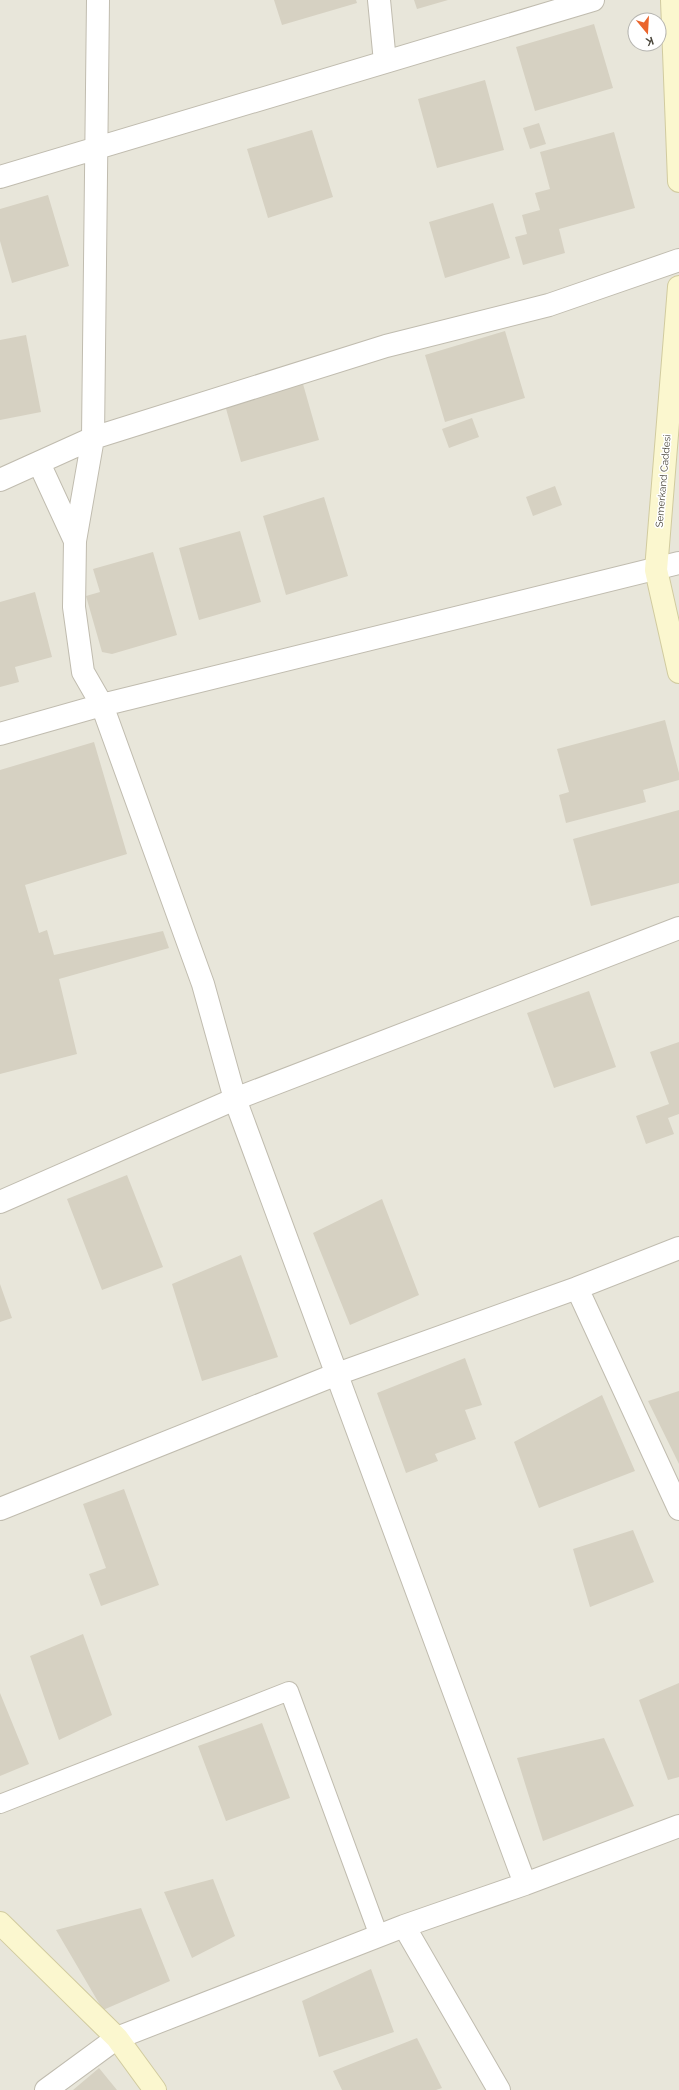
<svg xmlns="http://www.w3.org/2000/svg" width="679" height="2090" font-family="Raleway,sans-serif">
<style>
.residential{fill:#e8e6da;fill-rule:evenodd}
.building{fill:#d6d1c2}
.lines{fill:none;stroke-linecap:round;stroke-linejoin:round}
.lane-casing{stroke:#c0bcaf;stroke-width:20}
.street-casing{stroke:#c0bcaf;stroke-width:24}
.secondary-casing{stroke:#d1cb9f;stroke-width:24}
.lane{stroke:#fff;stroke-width:18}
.street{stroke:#fff;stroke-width:22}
.secondary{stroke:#fbf7cf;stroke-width:22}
.labels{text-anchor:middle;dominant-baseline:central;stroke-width:3;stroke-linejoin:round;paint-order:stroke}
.street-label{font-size:10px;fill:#49453a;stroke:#fff}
</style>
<rect width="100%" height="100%" fill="#f5f3ec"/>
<path class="residential" d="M0,0h679v2090h-679zM635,20h24v24h-24z"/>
<path class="building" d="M274,0h82l1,3 -75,22z
M414,0h34l-31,9z
M594,24l19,64 -78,23 -19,-64z
M485,80l19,70 -67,18 -19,-69z
M539,123l7,21 -16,5 -7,-21z
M312,130l21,67 -65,21 -21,-69z
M614,132l21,76 -76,21 6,24 -42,12 -8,-28 12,-3 -5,-19 18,-5 -5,-17 15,-4 -10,-37z
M48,195l21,71 -57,17 -12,-42v-32z
M493,203l17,55 -65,20 -16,-56z
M505,331l20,67 -80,24 -20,-67z
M26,335l15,77 -41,8v-80z
M303,384l16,56 -78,22 -16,-57z
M472,418l7,19 -30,11 -7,-19z
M555,486l7,19 -29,11 -7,-19z
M324,497l24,79 -62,19 -23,-79z
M240,531l21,71 -62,18 -20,-72z
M153,552l24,83 -65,19 -10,-2 -16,-56 14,-4 -7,-23z
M35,592l17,65 -37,10 4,15 -19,5v-85z
M665,720l14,53v7l-36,10 3,12 -80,21 -7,-28 10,-3 -12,-43z
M94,742l33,112 -102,31 14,48 8,-3 7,25 109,-24 6,17 -110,31 18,75 -77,20v-304z
M679,810v73l-88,23 -18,-67z
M589,991l27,76 -62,21 -27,-75z
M679,1042v72l-11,4 6,16 -28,10 -10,-28 33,-12 -19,-52z
M127,1175l36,92 -61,23 -35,-91z
M382,1199l37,96 -69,30 -37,-92z
M241,1255l37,102 -76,24 -30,-97z
M0,1284l12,34 -12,4z
M465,1358l17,47 -17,5 11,29 -41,15 3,7 -32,12 -29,-80z
M679,1391v73l-31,-63z
M602,1395l33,76 -96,37 -25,-66z
M124,1489l35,96 -58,21 -12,-32 17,-6 -23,-64z
M633,1530l21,52 -64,25 -17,-58z
M83,1634l29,81 -53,25 -29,-84z
M679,1683v94l-11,3 -29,-80z
M0,1693l29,71 -29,12z
M262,1723l28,75 -64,23 -28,-75z
M604,1738l30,68 -91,35 -26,-83z
M213,1879l22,57 -43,22 -28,-66z
M141,1908l29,73 -67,29 -47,-80z
M371,1969l23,63 -75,25 -17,-56z
M417,2038l25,50 -6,2h-94l-9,-19z
M99,2068l18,22h-44z"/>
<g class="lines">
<g class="lane-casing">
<path id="lane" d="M0,1804l289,-113 90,245"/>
</g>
<g class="street-casing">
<path id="street" d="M98,0l-5,438 -18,103 -1,66 9,65 19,33 101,279 32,115 290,785
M379,0l6,62
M0,177l593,-177
M39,463l36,78
M0,480l93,-42 293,-92 163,-41 130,-45
M0,734l102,-29 577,-142
M0,1202l235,-103 444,-171
M577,1288l102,221
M0,1509l337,-135 240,-86 102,-40
M404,1926l95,164
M46,2090l71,-52 287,-112 121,-42 154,-58"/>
</g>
<g class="secondary-casing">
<path id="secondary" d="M672,0l7,181
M679,287l-23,283 23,102
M0,1923l117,115 38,52"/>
</g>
<use href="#lane" class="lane"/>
<use href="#street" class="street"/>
<use href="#secondary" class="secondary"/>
</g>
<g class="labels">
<g class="street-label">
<text transform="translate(663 481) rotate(-85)">Semerkand Caddesi</text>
</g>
</g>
<g transform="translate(647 32) rotate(162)"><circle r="19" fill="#ffffff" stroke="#b6b5b0"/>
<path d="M0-3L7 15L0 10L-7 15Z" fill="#ea652d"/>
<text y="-6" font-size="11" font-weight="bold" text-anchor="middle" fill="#49453a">K</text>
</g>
</svg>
